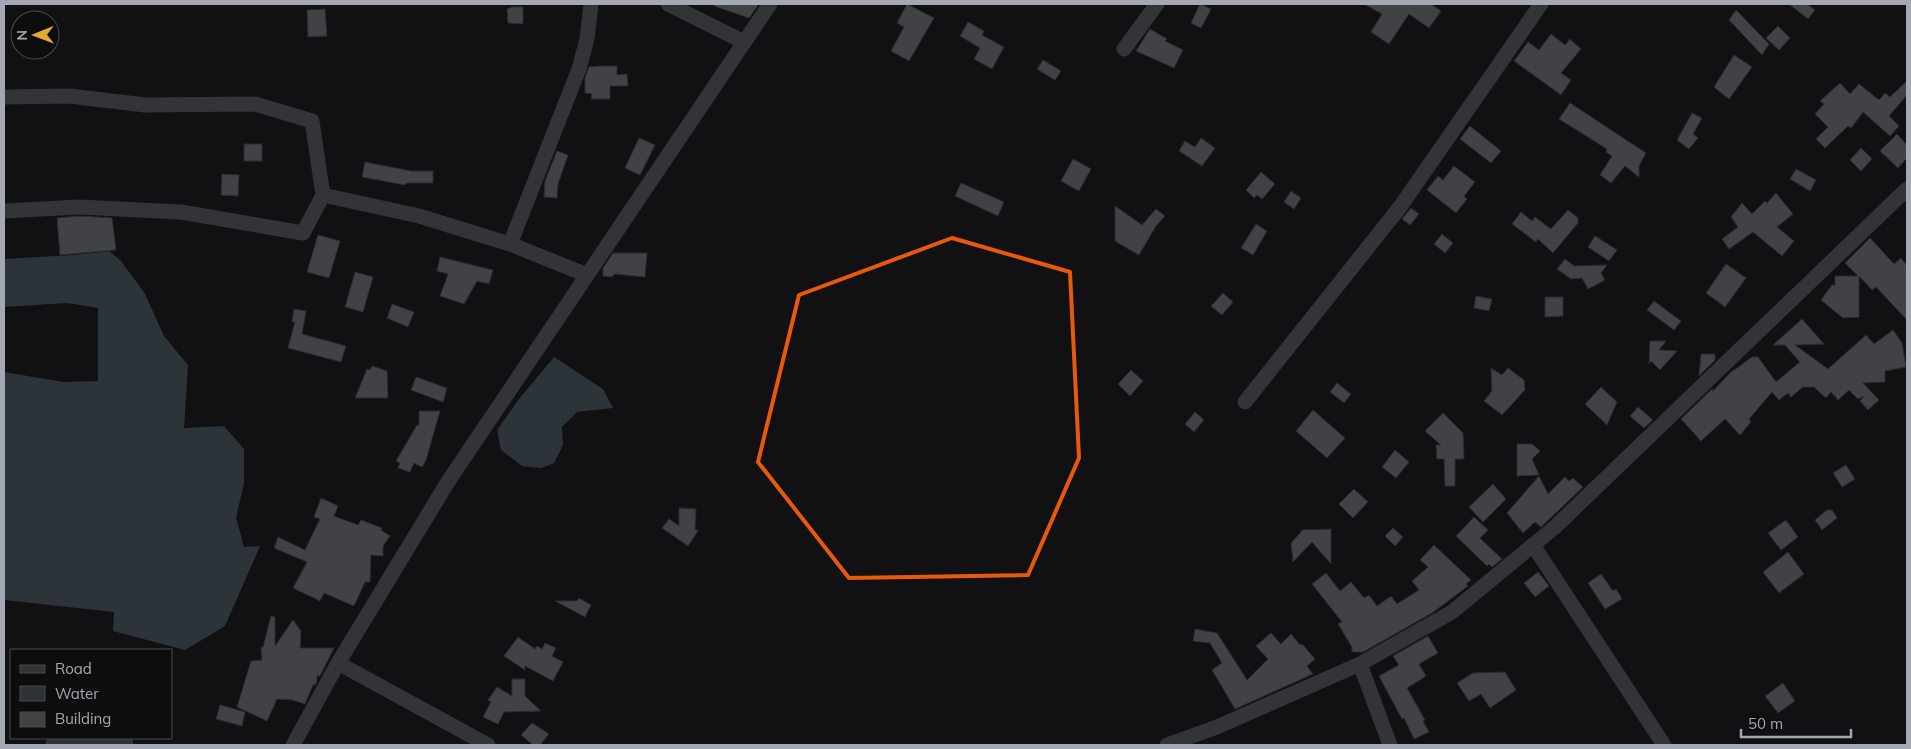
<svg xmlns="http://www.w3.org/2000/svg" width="1911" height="749" font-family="Mulish,sans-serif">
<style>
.water{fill:#2c343a}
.building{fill:#414246;stroke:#2c2c2f}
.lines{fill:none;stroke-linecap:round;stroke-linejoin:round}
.minor{stroke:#333437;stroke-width:15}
.marked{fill:none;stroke:#e8590c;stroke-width:4;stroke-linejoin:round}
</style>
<rect width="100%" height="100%" fill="#111113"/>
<path class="water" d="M109,251l11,9 24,32 20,44 24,29 -4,63 40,-2 20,23v34l-8,35 8,29 16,-1 -35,80 -40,24 -72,-19 1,-19 -110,-12v-228l59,10 35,-1v-73l-31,-5 -63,4v-48l69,-4z
M554,357l49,32 10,19 -36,4 -15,15 1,18 -9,18 -13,5 -19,-2 -21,-16 -3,-14v-7l21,-30z
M47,738h86v7h-82l-6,-1z"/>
<path class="building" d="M715,4h44l-10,14 -35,-12z
M907,4l27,14 -25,43 -18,-10 13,-24 -7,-4z
M1200,4l11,5 -10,19 -10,-5z
M1364,4h67l10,7 -12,17 -20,-14 -20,30 -18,-12 11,-18z
M1789,4h18l8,6 -7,9z
M512,7h11v17l-15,-1 -1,-14z
M325,9l2,27 -19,1 -1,-27z
M1736,10l33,34 -7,11 -33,-35z
M968,22l16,9 -2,4 22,12 -12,22 -18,-10 6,-11 -20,-12z
M1778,26l12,12 -11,12 -13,-12z
M1150,29l17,10 -2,2 18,9 -9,18 -38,-17z
M1551,34l14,11 5,-6 11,10 -20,24 10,7 -10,15 -47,-34 14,-19 11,8z
M1734,55l18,12 -23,32 -15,-12z
M1043,60l18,11 -6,9 -18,-11z
M599,66h18v9l10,-1 1,12h-18v13h-19l1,-5 -7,-1v-15l4,-11z
M1907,81v14l-18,21 10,10 -9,10 -27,-24 -12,16 -3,-2 -23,22 -9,-9 12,-12 -13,-13 9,-10 -4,-3 20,-18 10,11 9,-10 20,16 6,-7 5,4z
M1570,103l76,50 -7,13v11l-14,-11 -14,17 -11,-8 12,-19 -6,-4 1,-3 -48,-30z
M1692,113l10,5 -9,16 5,4 -9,11 -12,-9z
M1470,126l31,25 -10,12 -31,-24z
M1897,134l10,11v13l-9,10 -18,-17z
M639,138l16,7 -15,30 -15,-7z
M1201,138l14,10 -13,18 -23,-15 6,-10 10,6z
M244,144h18v17h-18z
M1861,148l11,11 -11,12 -11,-11z
M557,151l11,4 -10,29 -1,14 -13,-1 1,-16z
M1073,159l18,10 -12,22 -18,-10z
M365,162l46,9h22v12h-27l-1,2 -43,-8z
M1454,166l21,16 -11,14 3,3 -11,14 -29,-23 11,-14 5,4z
M1796,169l20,11 -6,11 -20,-12z
M1261,172l14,12 -13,15 -5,-4 -3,3 -8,-8z
M222,174l17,1 -1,21 -17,-1z
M961,183l43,19 -6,14 -43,-20z
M1291,191l10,7 -7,11 -10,-7z
M1776,193l17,21 -16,13 17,14 -12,15 -29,-24 -24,17 -7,-10 16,-12 -7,-10 11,-14 10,11 13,-13 2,2z
M1115,206l27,19 14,-16 9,7 -9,10 -17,29 -24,-14z
M1411,208l8,6 -9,11 -8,-6z
M1568,210l10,8v5l-25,30 -15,-14 -2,3 -24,-18 9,-12 11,9 3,-4 16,12z
M79,216l33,2 4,32 -56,5 -3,-37z
M1256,224l11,7 -14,24 -12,-7z
M1442,234l11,9 -8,10 -11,-9z
M318,235l22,6 -11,37 -22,-6z
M1595,236l22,14 -8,11 -21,-14z
M1870,238l24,26 7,-6 6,8v54l-31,-33 -4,3 -13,-14v41l-16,1 -22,-18 11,-15h3v-9h23l-13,-13z
M613,253h34l-2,24 -30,-3 -3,3 -9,-1v-8z
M440,257l53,13 -4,14 -12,-3 -13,23 -24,-8 8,-22 -11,-3z
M1565,259l9,7 33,-1 -6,8 4,7 -17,9 -6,-11 -11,1 -14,-10z
M1726,264l20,14 -21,29 -19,-14z
M355,272l18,5 -10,35 -18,-5z
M1223,293l10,9 -11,13 -11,-9z
M1476,296l16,3 -3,12 -15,-3z
M1545,297h18v19l-18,1z
M1654,301l27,20 -7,9 -27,-20z
M392,304l22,8 -6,15 -21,-9z
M294,309l12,2 -4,23 44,12 -5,16 -53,-14 7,-26h-3z
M1802,319l22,25 -29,1 33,24 38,-34 8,9 19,-14 9,13 4,24 -21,4v11l-22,1 16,17 -11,10 -8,-9 4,-5 -6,3 -9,-9 -11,10 -7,-8 -5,6 -12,-11h-11l-12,10 -3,-4 -9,7 -7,-8 -23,27 2,3 -11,13 -15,-16 -24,22 -20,-22 32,-31 -1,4 20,-21h1l19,-14h6l18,25 24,-20 -15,-17h-12z
M1650,341h16l-7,9 18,1 -17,19 -9,-9 -2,3z
M1701,354h14v6l-16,16z
M372,366l15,5 1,27h-33l12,-29 3,1z
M1491,368l11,7 6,-7 16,12 1,10 -23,25 -18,-14 8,-10z
M1131,370l12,11 -13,15 -12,-12z
M416,377l31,11 -4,14 -32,-12z
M1337,383l14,11 -7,9 -14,-11z
M1601,387l16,15 -10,23 -22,-21z
M1638,407l15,13 -9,8 -14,-12z
M1313,410l32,28 -18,20 -31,-27z
M419,411h21l-14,49 -4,7 -8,-4 -4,9 -12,-4 2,-5 -4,-2 21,-36h2z
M1195,412l9,8 -10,12 -9,-8z
M1443,413l20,20 1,26h-9v27h-10l-1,-27h-7l-1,-14h5l-16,-14z
M1517,444h15l8,7 -8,8 7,16 -22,1z
M1395,450l14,12 -13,16 -14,-11z
M1846,465l9,14 -13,8 -9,-14z
M1539,476l9,18 17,-17 4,4 4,-3 10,9 -42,40 -6,-5 -12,11 -16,-20z
M1493,484l13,15 -23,23 -14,-15z
M1354,489l14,13 -15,16 -14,-14z
M321,498l17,8 -4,10 24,9 3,-5 21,8 -1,2 9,6 -7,10v10l-12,-1 -1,27h-5l-11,24 -30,-13 -4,8 -27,-13 14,-26 -33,-14 4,-11 27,13 15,-31 -6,-2z
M679,508l17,1 -1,20 3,2 -10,15 -26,-18 7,-9 10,7z
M1827,510h5l5,8 -15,12 -7,-10z
M1474,517l14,13 -8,8 22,21 -10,8 -3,-3 -2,2 -31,-30z
M1786,520l12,17 -17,13 -13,-17z
M1393,528l10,9 -8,9 -10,-10z
M1331,529v35l-19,-22 -19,20 -2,-19 11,-12 -1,-1z
M1434,545l37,35 -5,4 2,2 -36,27 -69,39h-11v-5l-14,-23 4,-2 -30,-38 14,-11 14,18 11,-9 13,16 5,-3 8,11 14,-10 6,8 22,-14 -7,-9 16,-14 -8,-7z
M1788,552l16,22 -25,19 -16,-21z
M1538,572l11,14 -14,11 -11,-14z
M1601,574l12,17 3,-2 6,10 -17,10 -17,-26z
M579,598l12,7 -6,12 -30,-16h22z
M271,616l4,1v29l18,-26 8,11 -1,17h34l-14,28h-3v6l-2,3h-2l-8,19 -13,-4 -15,-1 -10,22 -30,-14 14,-46 11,-1 -1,-13h2z
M1195,629l22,4 30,47 21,-21 -12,-13 15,-13 10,11 10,-10 9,11 2,-1 13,15 -8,7 6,8 -78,35 -23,-39 10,-7 -12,-20 -17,-2z
M1428,636l10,17 -19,11 7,12 -19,12 18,32 -2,1 6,11 -15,7 -10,-21 -2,1 -23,-43 20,-11 -6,-9z
M518,637l17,12 2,-3 5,3 3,-6 11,5 -4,8 11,6 -10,19 -28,-15v4l-21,-14z
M1505,672l11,18 -26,18 -9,-14 -12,7 -12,-18 16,-10z
M512,679h13v17l16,15 -37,1 -6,12 -15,-7 8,-15 -3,-2 9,-13 15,9z
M1783,683l12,18 -17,12 -13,-17z
M220,705l25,7 -3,14 -26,-7z
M532,723l17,11 -9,11h-7l-12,-10z"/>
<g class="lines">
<path class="minor" d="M668,4l76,38
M1124,49l33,-45
M4,97l65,-1 76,9 110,-1 57,17 11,74 -20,38 -122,-21 -102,-5 -75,4
M323,195l96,21 91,28 77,31
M510,244l69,-175 8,-30 4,-35
M1245,402l155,-195 141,-203
M1533,545l131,200
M338,663l150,82
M1360,664l30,81
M293,745l45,-82 111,-183 321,-476
M1167,745l50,-18 143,-63 92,-52 103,-85 352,-338"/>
</g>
<path class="marked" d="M952,238l118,34 9,186 -51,117 -179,3 -91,-116 41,-167z"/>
<rect width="1911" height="749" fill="none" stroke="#a4a8b2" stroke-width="10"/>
<rect x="10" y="649" width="162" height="90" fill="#0d0d0e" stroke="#494b50"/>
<rect x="20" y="665" width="25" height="8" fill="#333437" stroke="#494b50"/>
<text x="55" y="674" font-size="15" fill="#a4a8b2">Road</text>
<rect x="20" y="686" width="25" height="15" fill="#2c343a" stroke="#494b50"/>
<text x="55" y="699" font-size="15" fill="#a4a8b2">Water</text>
<rect x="20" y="712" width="25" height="15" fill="#414246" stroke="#494b50"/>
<text x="55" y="724" font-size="15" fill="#a4a8b2">Building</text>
<g transform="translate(35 35) rotate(269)"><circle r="24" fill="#0d0d0e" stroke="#494b50"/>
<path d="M0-4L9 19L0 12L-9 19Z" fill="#e3aa3a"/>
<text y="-8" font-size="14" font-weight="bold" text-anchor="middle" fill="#a4a8b2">N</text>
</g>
<path d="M1741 729v8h110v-8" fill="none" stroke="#a4a8b2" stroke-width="2.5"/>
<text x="1748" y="729" font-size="15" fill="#a4a8b2" stroke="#0d0d0e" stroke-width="4" paint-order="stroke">50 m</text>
</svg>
